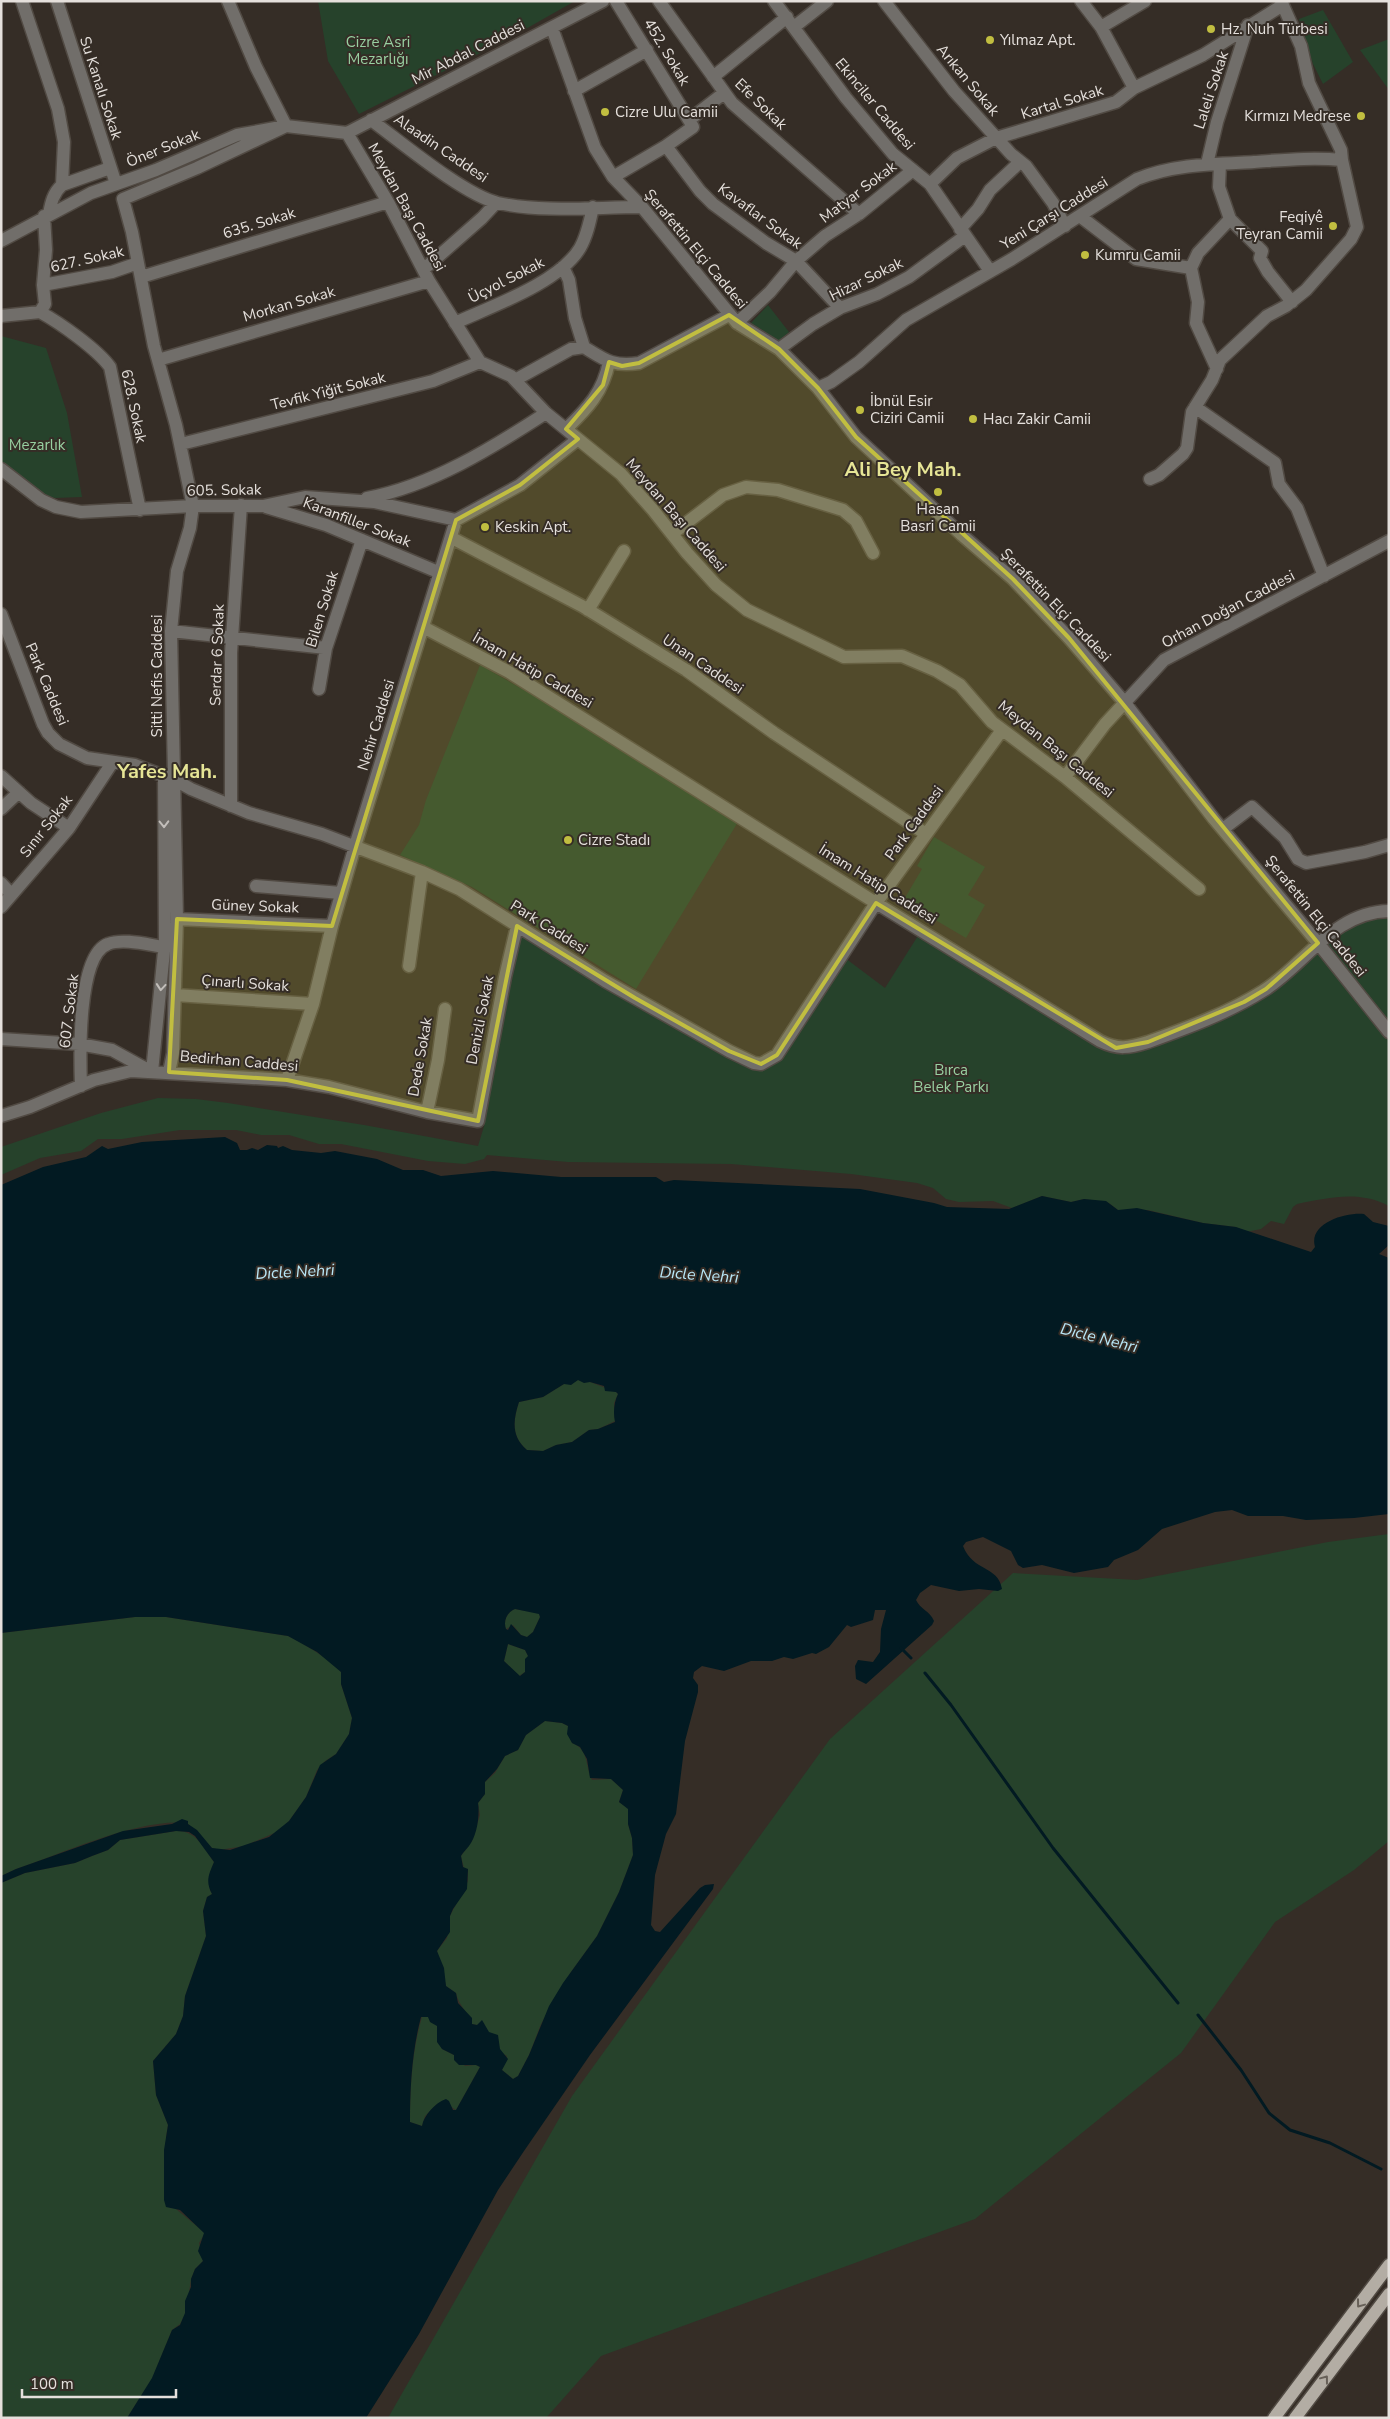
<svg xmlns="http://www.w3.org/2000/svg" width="1390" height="2419" font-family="'Nunito Sans',sans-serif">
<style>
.green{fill:#26422b}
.water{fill:#021a22;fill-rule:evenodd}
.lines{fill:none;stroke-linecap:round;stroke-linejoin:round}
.stream{stroke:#021a22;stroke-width:3}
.minor-casing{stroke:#514a43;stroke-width:15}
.major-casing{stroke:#514a43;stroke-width:15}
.minor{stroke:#716e6a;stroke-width:12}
.major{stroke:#b3ada4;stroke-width:12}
.oneway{stroke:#c2beba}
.oneway2{stroke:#676058}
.marked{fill:#c1be40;fill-opacity:0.2;stroke:#c1be40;stroke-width:4;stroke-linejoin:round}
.poi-dot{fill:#c1be40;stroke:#352d26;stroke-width:2}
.labels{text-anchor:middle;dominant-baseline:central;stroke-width:4;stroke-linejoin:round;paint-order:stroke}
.poi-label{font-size:15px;fill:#e5e0dc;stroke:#352d26;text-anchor:start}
.park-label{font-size:15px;fill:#98d0a1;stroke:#352d26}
.street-label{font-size:15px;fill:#e5e0dc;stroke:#352d26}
.water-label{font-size:16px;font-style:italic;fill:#b8e7f7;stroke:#352d26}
.district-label{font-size:20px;font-weight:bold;fill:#e6e596;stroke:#352d26}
</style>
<rect width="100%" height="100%" fill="#352d26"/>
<path class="green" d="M318,1h257l-67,38 -149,75 -31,-53z
M1323,10l30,52 -30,22 -10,-20 -14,-45z
M1389,39v51l-29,-40z
M768,305l21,27 -10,9 -28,-18z
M1,336l45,12 21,65 15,84 -27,1 -10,-3 -44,-33z
M480,665l79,45 179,112 -102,167 -164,-102 -72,-32 19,-30 7,-25z
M934,837l51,30 -17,28 17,10 -19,33 -63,-37 19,-32 -5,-3z
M1389,911v295c-31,-16 -60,-8 -92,-2l-4,3 -9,17 -13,-3 -10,8 -15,3 -10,-5 -33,-4 -55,-13h-30l-9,-7 -25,-4 -13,3 -29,-6 -30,12 -19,-7 -34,1 -13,-3 -13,-11 -16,-5 -66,-9 -120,-10 -163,-2 -81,-7 -3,4 -19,5 -37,-3 -87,-17h-22l-30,-9h-28l-25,-5h-56l-58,9h-24l-17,12 -41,7 -39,17v-28l100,-34 57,-15 38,1 32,4 136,22 114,21 7,-23 -7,-2 39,-195 118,72 131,64 75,-107 44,33 36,-57 195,117 128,-46 91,-72z
M578,1380l12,2 26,10 2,2 -4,9 1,18 -17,8 -9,1 -17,12 -16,3 -13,6 -16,-1c-16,-13 -14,-30 -8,-48l24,-5 21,-13z
M1389,1534v307l-35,29 -79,52 -94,131 -206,166 -374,137 -55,62h-158l184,-322 258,-357 183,-166 124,7 191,-38z
M515,1609l24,4 1,4 -7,15 -6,5 -6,-2 -8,-10 -7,4c-3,-8 1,-17 9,-20z
M135,1617h31l122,19c13,6 45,25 53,36v12l11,34 -3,16 -13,20 -11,7 -8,9 -11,27 -17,24 -10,10 -35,15 -25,4 -7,-2 -25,-25c-49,-5 -123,30 -171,46l-15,7v-243z
M508,1644l17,6 3,6 -3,16 -6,4 -15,-15z
M545,1721l17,2 6,3 4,17c17,6 13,23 20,37l19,-1 12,11 -4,12 9,6v16l4,14 1,17 -14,37 -22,44 -26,36 -30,52 -12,31 -11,21 -5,3 -11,-9 5,-14 -5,-3 -17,-25 -1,-5 -7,2 -5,-1c-4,-12 -13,-18 -16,-31l-10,-7 -9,-35 10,-13 3,-22 18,-35v-11l-4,-2 -3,-12 11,-15 8,-26 -2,-12 7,-9v-12l10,-9 10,-17 13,-6 8,-15z
M176,1831c20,-1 28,17 38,31 -4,10 -8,21 -2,32l-5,3 -4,14 3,25 -21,60 -2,20 -7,18 -23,27 3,34 12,30 -2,12 10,72 29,24 -6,10 4,18 -8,8 -4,10 -5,34 -6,11 -8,6 -20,49 -25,39h-126v-535l24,-10 50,-10 17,-7 16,-6 12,-10z
M422,2017h6l10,9 -1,11 5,12 12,6 11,11 11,-1 4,2 -24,43 -6,-4 -13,-2 -12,12 -3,10 -12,-4c0,-35 2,-71 12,-105z"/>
<path class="water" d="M225,1137l12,6 3,7h7l5,-2 6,2 9,-5 10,1 1,2 5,-2 9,4 29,3 14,-2 42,8 26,11h20l18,6 52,-5 68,6h95l8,5 10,-2 186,9 74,14 13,4 62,2 33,-13 29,6 13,-3 22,2 12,9 19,-2 66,15 33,4 75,25 4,-5c-7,-24 31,-35 49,-33l9,8 16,4v19l-10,9 10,4v256l-35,4 -48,2 -23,-4h-35l-16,-6 -17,2 -53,17 -24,21 -24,10 -6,7 -34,6 -32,-8 -19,3 -5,-3 -7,-14 -28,-14 -17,5 -3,4c10,26 35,19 39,43l-4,2 -19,-2 -20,2 -28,-6 -11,8 -4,7c4,9 14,11 18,21l-2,4 -66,59 -10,-5 -1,-13 3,-6 15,2 7,-10 1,-23 5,-19h-11l-2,10 -22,7 -4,-2 -18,22 -13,7 -4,-1 -19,6 -9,-2 -12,4h-21l-27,10 -22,-5 -8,6 -1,6 5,7v7l-13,49 -9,73 -10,20 -11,41 -4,50 4,6 5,1 40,-44 5,-3 9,-1 -1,5 -123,166 -66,96 -26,39 -79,144 -53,84h-239l25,-40 20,-48 8,-5 5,-12v-12l6,-14v-8l4,-10 8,-8 -5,-10 6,-18 -24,-23 -14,-3 -2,-7v-50l4,-25 -12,-30 -3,-34 23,-27 7,-18 2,-20 21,-60 -3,-25 4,-14 5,-3c-7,-13 -3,-20 2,-32l-19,-26 -6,-4 -13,-1 -56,9 -12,10 -16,6 -17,7 -50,10 -24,10v-7l15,-7 107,-38 49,-7 10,-5 6,2v3l9,6 15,18 18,2 39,-13 20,-16 17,-24 14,-32 16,-11 13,-20 3,-16 -11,-34v-12l-24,-20 -29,-16 -122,-19h-31l-134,16v-448l42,-18 43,-10 16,-11 6,3 34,-7zM578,1380l6,3 6,-1 14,4 1,5 11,1 2,2c-4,8 -5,19 -3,28l-17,7 -9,1 -17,12 -16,3 -13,6 -16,-1c-16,-13 -14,-30 -8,-48l24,-5 21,-13 7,1zM515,1609l24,5 1,3 -7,15 -6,5 -6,-2 -10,-11 -3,6 -2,-1c-3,-8 1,-17 9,-20zM508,1644l17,6 3,6 -3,3v13l-5,4 -16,-15zM545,1721l17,2 6,3 -1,8 5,9 8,4 7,12 3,19 21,1 12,11 -4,12 9,7v15l4,14 1,17 -14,37 -22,44 -34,47 -14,23 -20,49 -11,21 -5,3 -11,-9 6,-11 -8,-10 -2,-14 -9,-3 -7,-12 -5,5 -5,-1v-6l-14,-15 -2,-10 -10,-7 -2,-18 -7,-17 13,-19v-16l3,-7 14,-20 1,-20 -5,-2 -2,-11c3,-5 5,-6 8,-10 8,-10 11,-31 9,-43l7,-9v-12l12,-13 8,-13 13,-6 8,-15zM421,2017h7l2,5 7,4v16l5,7 12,6v5l5,5h17l4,2 -24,43h-3l-4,-9 -3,-2c-11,4 -22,16 -24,27l-12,-4c0,-35 2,-71 11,-105z"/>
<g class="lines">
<path class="stream" d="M901,1648l10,10
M925,1673l26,32 102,143 125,155
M1198,2015l43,55 28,43 21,17 40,13 51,26"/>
<g class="minor-casing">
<path id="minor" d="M22,1l36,108 6,33 -2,43c-9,8 -11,18 -13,29
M57,1l59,183
M616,1l73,119
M659,1l73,102 127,111
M774,1l72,97 47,56 37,30 60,87
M884,1l70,90 57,63 15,12 27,37 12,23
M1081,1l20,26 33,61
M794,27l33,-26
M1101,27l44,-26
M552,28l43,120 18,29 29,30 95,116 42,26 39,39 38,49 106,98 51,44 56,59 56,65 89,116 104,124 71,89
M713,77l74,-60
M574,91l73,-41
M371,120c30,22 93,75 127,83 47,10 96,4 144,4
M347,133l41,69 41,79 51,81 31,14 35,37 75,61 32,36 34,43 29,32 31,25 97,47 58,-1 35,15 23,14 32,37 73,55 134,112
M347,133l256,-132
M666,146l34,45 13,13 53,39 30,18 44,47
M1207,164l10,-42 31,-97
M1220,164l-1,23 11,32 32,32 -2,7 8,14 24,30
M613,177l53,-31 27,-19 -4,-7 35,-27
M930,184l27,-26 39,-20 120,-36 18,-14 69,-33 80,-50
M62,185l48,-17
M1081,217l55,42 55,9
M960,229l18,-20 12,-19 30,-28
M1,241l90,-48 65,-23 81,-35 49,-9 61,7
M563,267l6,13 6,38 9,29
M424,269l58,-51 14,-15
M141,277l247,-75
M43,285l69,-13 26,-9
M40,312c20,11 57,37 70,55l30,143
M1,316l39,-4 5,-8 -2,-19 3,-35 -2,-34
M455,323c37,-17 104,-40 125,-75 7,-12 10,-27 13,-41
M737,323l33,-31 26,-31 29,-25 34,-22 54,-44
M779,349l34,-25 27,-16 37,-14 32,-17 56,-41
M158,360l271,-79
M1217,369l-21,-46 2,-21 -7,-34 7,-15 32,-34
M515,380l56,-31 13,-2c21,13 29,20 55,16l90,-48
M818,388l13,-6 28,-20 47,-42 106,-61 125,-80c37,-15 77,-15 117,-17 29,-2 58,-5 88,-2
M1195,407l80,56 4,21 18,24 27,68
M566,429c22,-21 37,-37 43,-67
M181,444l252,-63 47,-19
M1,469l40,31 15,7 25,5 112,-6h70l42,-9 69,5 82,18
M1150,479l9,-4 24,-21 4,-6 5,-36 20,-32 8,-20 47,-44 19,-10 20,-16 45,-51 6,-12 -15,-67 -1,-10 -32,-67 -8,-37 -20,-45
M367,498c64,-12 125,-50 179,-85
M266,507l60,18 112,47
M672,534l51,-39 23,-8 32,3 65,20 13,11 17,32
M452,538l130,68 104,64 88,63 152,101
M588,610l36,-59
M1,614l42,110 5,9 11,11 28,14 48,7 40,15 16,9 58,24 73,21 100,38 37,17 146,92 124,70 25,12 7,1 16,-9 99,-152 126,-173
M423,627l86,45 367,231 224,138c18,9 29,7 48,1 39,-14 80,-29 115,-51 43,-27 70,-79 126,-80
M171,631l155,17
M319,689l7,-41 36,-108
M1,776l30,27 38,25
M1065,777l40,-53 59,-64 225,-119
M231,806v-153l10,-148
M1,809l18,-17
M1223,829l29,-22 33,31 13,21 8,4 59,-11 24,-7
M1,883l10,11
M256,886l85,7
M1,907l68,-79 43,-65
M177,919l155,7
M409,966l13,-94
M175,995l138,9
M1,1039l78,5 33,6 40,22 13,-131 -1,-165
M169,1072l4,-19 4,-134 -6,-288 6,-60 13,-43 3,-22 -17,-81 -22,-79 -22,-114 -9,-33 74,-31 89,-42 -30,-59 -28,-66
M287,1080l26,-76 19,-78 23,-80 101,-326 64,-35 58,-46
M81,1086c-1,-28 -4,-131 27,-142 15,-6 41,1 57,3
M427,1112l11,-52 7,-51
M1,1116l29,-9 64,-27 37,-9 156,9 42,7 98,25 51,9 27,-144 12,-51"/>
</g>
<g class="major-casing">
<path id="major" d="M1274,2418l115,-153
M1295,2418l94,-124"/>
</g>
<use href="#minor" class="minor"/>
<use href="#major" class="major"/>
</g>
<defs><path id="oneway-chevron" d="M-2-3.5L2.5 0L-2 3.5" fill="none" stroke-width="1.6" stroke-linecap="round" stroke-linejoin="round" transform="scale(1.25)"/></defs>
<g class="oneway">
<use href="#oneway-chevron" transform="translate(164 824) rotate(89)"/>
<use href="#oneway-chevron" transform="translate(161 987) rotate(95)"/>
</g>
<g class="oneway2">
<use href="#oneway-chevron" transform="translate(1360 2304) rotate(127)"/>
<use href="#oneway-chevron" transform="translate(1325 2379) rotate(-53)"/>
</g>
<path class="marked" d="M729,315l50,34 39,39 38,49 157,142 56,59 249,305 -52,46 -22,13 -96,40 -32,6 -240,-145 -99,152 -16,9 -32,-13 -94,-53 -118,-72 -39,195 -191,-41 -118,-8 8,-153 155,7 124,-406 64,-35 58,-46 -12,-10 37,-44 6,-23 13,4 17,-3z"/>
<g class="poi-dot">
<circle cx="1211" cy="29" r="5"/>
<circle cx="990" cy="40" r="5"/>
<circle cx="605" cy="112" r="5"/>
<circle cx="1361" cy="116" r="5"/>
<circle cx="1333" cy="226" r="5"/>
<circle cx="1085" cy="255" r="5"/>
<circle cx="860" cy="410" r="5"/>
<circle cx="973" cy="419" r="5"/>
<circle cx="938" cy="492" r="5"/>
<circle cx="485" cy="527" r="5"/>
<circle cx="568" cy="840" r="5"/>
</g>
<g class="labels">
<g class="poi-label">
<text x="1221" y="29">Hz. Nuh Türbesi</text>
<text x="1000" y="40">Yılmaz Apt.</text>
<text x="615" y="112">Cizre Ulu Camii</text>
<text x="1351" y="116" text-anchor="end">Kırmızı Medrese</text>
<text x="1323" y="217" text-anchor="end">Feqiyê<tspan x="1323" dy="17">Teyran Camii</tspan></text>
<text x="1095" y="255">Kumru Camii</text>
<text x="870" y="401">İbnül Esir<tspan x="870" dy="17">Ciziri Camii</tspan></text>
<text x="983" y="419">Hacı Zakir Camii</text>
<text x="938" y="509" text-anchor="middle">Hasan<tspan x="938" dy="17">Basri Camii</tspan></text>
<text x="495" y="527">Keskin Apt.</text>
<text x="578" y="840">Cizre Stadı</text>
</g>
<g class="park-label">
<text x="378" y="42">Cizre Asri<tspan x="378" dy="17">Mezarlığı</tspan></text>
<text x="37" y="445">Mezarlık</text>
<text x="951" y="1070">Bırca<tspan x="951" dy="17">Belek Parkı</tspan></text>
</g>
<g class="street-label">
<text transform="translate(468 52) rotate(-27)">Mir Abdal Caddesi</text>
<text transform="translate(667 52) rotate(59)">452. Sokak</text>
<text transform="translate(968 80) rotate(50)">Arıkan Sokak</text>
<text transform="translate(101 88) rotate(72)">Su Kanalı Sokak</text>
<text transform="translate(1211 90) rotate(-72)">Laleli Sokak</text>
<text transform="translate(1062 102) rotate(-17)">Kartal Sokak</text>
<text transform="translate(761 104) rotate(44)">Efe Sokak</text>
<text transform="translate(875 104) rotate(50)">Ekinciler Caddesi</text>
<text transform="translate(163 148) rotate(-22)">Öner Sokak</text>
<text transform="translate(441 148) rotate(34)">Alaadin Caddesi</text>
<text transform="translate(858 192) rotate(-37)">Matyar Sokak</text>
<text transform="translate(407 207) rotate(61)">Meydan Başı Caddesi</text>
<text transform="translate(1054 213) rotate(-32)">Yeni Çarşı Caddesi</text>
<text transform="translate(760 216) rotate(36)">Kavaflar Sokak</text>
<text transform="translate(259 223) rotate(-17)">635. Sokak</text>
<text transform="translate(696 249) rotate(50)">Şerafettin Elçi Caddesi</text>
<text transform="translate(87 259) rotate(-13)">627. Sokak</text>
<text transform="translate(866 279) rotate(-26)">Hizar Sokak</text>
<text transform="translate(506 280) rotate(-27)">Üçyol Sokak</text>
<text transform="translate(289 304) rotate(-16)">Morkan Sokak</text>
<text transform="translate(328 391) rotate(-14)">Tevfik Yiğit Sokak</text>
<text transform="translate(134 406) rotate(78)">628. Sokak</text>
<text transform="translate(224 490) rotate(-1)">605. Sokak</text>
<text transform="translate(676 515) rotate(49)">Meydan Başı Caddesi</text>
<text transform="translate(357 522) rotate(21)">Karanfiller Sokak</text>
<text transform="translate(1056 605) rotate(46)">Şerafettin Elçi Caddesi</text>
<text transform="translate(322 609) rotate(-73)">Bilen Sokak</text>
<text transform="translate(1228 609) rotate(-28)">Orhan Doğan Caddesi</text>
<text transform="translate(217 655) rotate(-88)">Serdar 6 Sokak</text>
<text transform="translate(703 664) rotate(34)">Unan Caddesi</text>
<text transform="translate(533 670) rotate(30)">İmam Hatip Caddesi</text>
<text transform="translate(157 676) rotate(-90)">Sitti Nefis Caddesi</text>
<text transform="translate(47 684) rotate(67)">Park Caddesi</text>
<text transform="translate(376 725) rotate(-73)">Nehir Caddesi</text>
<text transform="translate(1056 749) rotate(39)">Meydan Başı Caddesi</text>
<text transform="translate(914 823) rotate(-54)">Park Caddesi</text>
<text transform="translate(46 826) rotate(-52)">Sınır Sokak</text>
<text transform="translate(878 884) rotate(32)">İmam Hatip Caddesi</text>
<text transform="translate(255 906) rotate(2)">Güney Sokak</text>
<text transform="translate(1316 916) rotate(51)">Şerafettin Elçi Caddesi</text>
<text transform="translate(549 927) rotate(32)">Park Caddesi</text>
<text transform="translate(245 983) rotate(4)">Çınarlı Sokak</text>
<text transform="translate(69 1011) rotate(-83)">607. Sokak</text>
<text transform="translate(480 1020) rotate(-79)">Denizli Sokak</text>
<text transform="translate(420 1057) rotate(-80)">Dede Sokak</text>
<text transform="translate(239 1061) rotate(5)">Bedirhan Caddesi</text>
</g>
<g class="water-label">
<text transform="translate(295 1272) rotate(-3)">Dicle Nehri</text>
<text transform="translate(699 1275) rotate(4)">Dicle Nehri</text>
<text transform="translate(1099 1338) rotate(14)">Dicle Nehri</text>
</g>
<g class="district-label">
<text x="903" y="469">Ali Bey Mah.</text>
<text x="167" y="771">Yafes Mah.</text>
</g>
</g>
<rect width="1390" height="2419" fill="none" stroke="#e5e0dc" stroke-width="5"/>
<path d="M22 2389v8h154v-8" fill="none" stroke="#e5e0dc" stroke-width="2.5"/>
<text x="30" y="2389" font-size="15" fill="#e5e0dc" stroke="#352d26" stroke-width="4" paint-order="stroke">100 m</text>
</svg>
